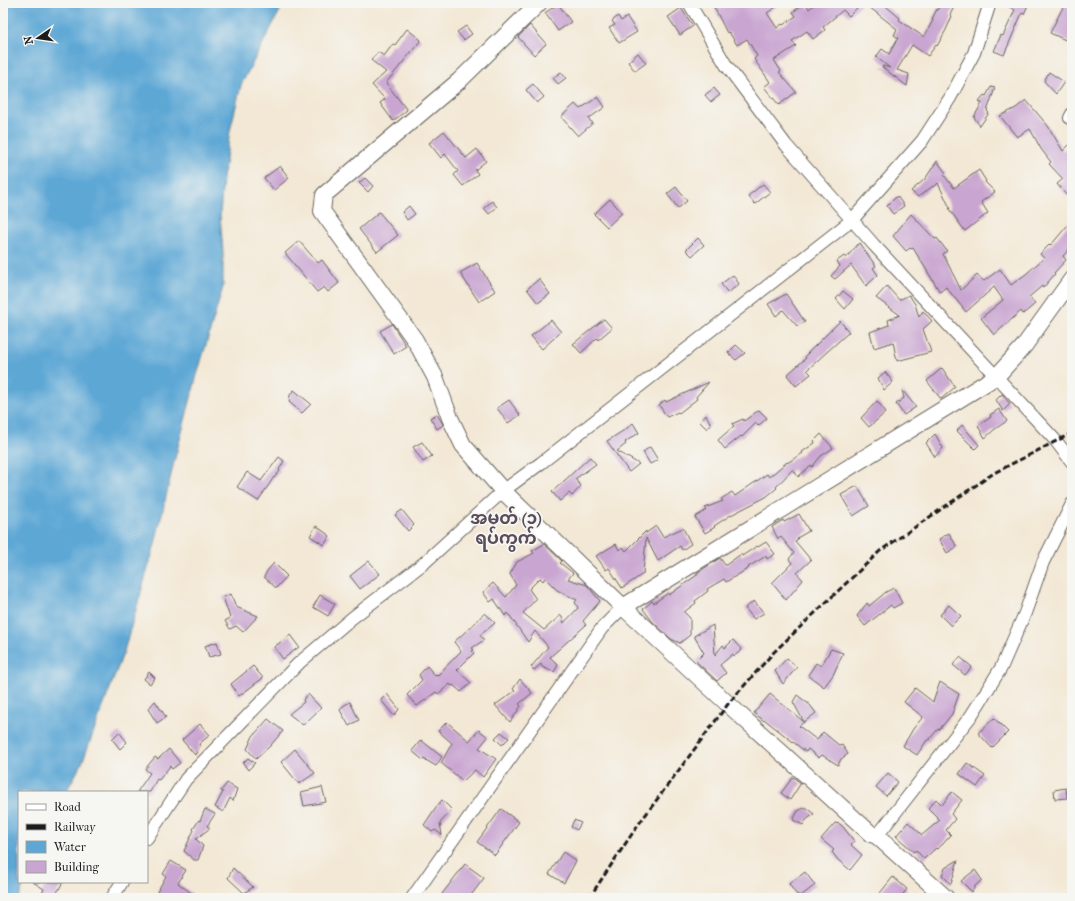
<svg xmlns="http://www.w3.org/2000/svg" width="1075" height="901" font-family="'IM FELL French Canon','Noto Sans Myanmar',serif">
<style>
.water{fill:#5da7d5;stroke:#3c6278}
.building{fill:#c9a6d1;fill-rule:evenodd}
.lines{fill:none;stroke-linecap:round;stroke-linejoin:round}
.street-casing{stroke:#67635d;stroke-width:14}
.secondary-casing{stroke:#67635d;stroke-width:18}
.street{stroke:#fff;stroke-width:12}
.secondary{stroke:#fff;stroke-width:16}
.rail{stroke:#1c1c1c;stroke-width:3;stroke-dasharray:6 3;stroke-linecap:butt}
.labels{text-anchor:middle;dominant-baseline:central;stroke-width:3.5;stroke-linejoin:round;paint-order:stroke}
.quarter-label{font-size:17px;font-weight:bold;fill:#594c5b;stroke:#f6f6f2}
</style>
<rect width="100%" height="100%" fill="#f6f6f2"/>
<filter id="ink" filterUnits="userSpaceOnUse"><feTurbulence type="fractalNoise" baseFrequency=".025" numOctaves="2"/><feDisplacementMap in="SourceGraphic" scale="8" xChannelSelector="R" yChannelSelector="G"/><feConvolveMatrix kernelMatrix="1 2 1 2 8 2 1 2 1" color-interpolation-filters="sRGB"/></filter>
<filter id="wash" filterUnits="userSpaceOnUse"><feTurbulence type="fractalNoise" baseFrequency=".012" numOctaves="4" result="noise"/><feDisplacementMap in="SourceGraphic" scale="16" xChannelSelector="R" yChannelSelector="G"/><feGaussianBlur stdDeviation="0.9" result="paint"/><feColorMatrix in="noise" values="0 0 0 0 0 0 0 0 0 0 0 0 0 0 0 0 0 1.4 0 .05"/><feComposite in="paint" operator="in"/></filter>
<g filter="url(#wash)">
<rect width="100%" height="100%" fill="#f3e8d5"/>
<path class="water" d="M3,3h281l-43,82 -11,46 -7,47 -3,37 3,37v35l-26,88 -23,87 -19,82 -31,107 -42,112 -16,29h-47v90h5l-5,16h-16z"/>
<g id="blocks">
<path class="building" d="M712,3h70l-15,10 10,15 5,-4 1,1 13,-9 -3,-4 12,-9 4,6 7,-6h46l-13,13 -6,-6 -20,17 2,3 -12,9 -6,-8 -15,10 4,5 -22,14 7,11 -2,1 17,20 -17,13 -15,-18 6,-5 -16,-23 3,-3 -10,-17 -10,6 -8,-13 -2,1z
M864,3h18l18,15 -1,2 25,17 9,-17 -1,-1 5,-10h1l3,-6h15l-6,12 2,1 -6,14 -9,16 -1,-1 -8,11 -16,-11 -15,25 12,4 -2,12 -25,-19 1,-1 7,2 -14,-11 6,-8 7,5 9,-16 -4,-3 3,-6z
M1003,3h26l-5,11 -2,-1 -18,42 -10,-4 7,-16 2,1 12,-26z
M1065,3h7v40l-22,-10z
M558,4l13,18 -13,9 -13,-18z
M681,8l12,18 -13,9 -12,-18z
M618,16l3,5 6,-4 10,15 -18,11 -10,-15 6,-3 -3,-4z
M530,25l16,19 -12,11 -16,-18z
M466,26l6,8 -8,6 -7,-8z
M407,29l14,11 -35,43 21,27 -14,11 -13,-18 5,-4 -13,-14 14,-13 -15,-12 7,-8 6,4 9,-12 2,1z
M638,53l8,10 -11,8 -7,-9z
M561,72l5,6 -8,6 -5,-6z
M1049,72l15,10 -8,12 -12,-13z
M533,84l11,13 -7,6 -11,-13z
M991,87l4,1 -8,23 2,2 -9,13 -6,-9 8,-14 -3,-2 5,-6 2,1z
M714,88l6,7 -9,7 -6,-7z
M598,97l7,10 -17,12 5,4 -15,13 -17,-19 14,-13 5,5z
M1026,100l22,26 15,25 9,-9v50l-5,4 -10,-12 6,-5 -14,-15 2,-2 -10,-13 -11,-20 -13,8 -17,-21 16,-8z
M444,131l22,27 11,-9 9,12 -11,9 3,4 -15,12 -9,-11 4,-4 -13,-17 -4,4 -12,-15z
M937,161l9,12 -2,2 10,13 25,-18 7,11 -1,1 10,10 -14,10 7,11 -23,18 -16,-22 1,-1 -12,-25 -4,4 -1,-1 -15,11 -7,-6 14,-12z
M280,166l9,12 -15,12 -10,-12z
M365,178l8,8 -5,6 -9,-9z
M763,184l7,8 -15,12 -7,-8z
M676,187l11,14 -9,7 -11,-14z
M897,196l7,10 -11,8 -6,-8z
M610,199l12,14 -15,14 -13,-13z
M492,201l5,6 -8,7 -5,-6z
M409,206l6,8 -8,6 -5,-8z
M379,212l19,23 -21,17 -18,-23z
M911,214l24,25 2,-1 10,13 -4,3 18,36 16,-15 7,6 16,-12 11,16 15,-11 18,-16 -4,-4 10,-10 1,1 21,-25v26l-9,10 3,4 -12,13 1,1 -12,14 -1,-2 -13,11 6,7 -12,10 -2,-3 -27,24 -13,-17 22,-18 -9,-13 -28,25 -20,-25 -6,5 -27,-44 -2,1 -1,-1 -4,3 -13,-15z
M698,238l6,7 -12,11 -6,-6z
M299,241l19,22 4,-3 17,23 -11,9 -4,-5 -7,5 -32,-39z
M859,243l17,23 -3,2 5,7 -12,11 -15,-21 -16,14 -4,-3 9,-10 -3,-5 7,-5 2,2z
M477,263l18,28 -16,11 -19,-29z
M733,275l6,9 -11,9 -7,-9z
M539,279l11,15 -12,9 -11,-14z
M887,286l12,14 10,-5 6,9 4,13 4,-6 9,10 -9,8 8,23 -34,9 -4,-19 -19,6 -4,-16 19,-7 -1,-5 12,-5 -24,-17z
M843,291l10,8 -8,10 -9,-10z
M786,294l19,28 -8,4 -14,-16 -7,6 -8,-12z
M604,319l8,9 -14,12 -1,-2 -16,15 -8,-9z
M551,320l10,12 -19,17 -11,-13z
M840,321l9,11 -42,38 4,4 -15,12 -9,-11 19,-17 -1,-2z
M392,324l14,22 -12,8 -14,-23z
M736,345l9,8 -9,7 -8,-7z
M942,368l13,19 -14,12 -14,-18z
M885,372l8,10 -9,8 -6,-12z
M709,382l-13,15 1,2 -18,14 -1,-1 -11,5 -8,-12 6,-5 1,2z
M294,390l17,14 -9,9 -13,-11 1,-7z
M902,390l14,17 -12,8 -8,-11 8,-6z
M1002,394l8,10 -7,7 -7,-11z
M509,400l11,15 -12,8 -11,-15z
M877,401l9,11 -17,15 -8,-9z
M999,409l8,12 -12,8 -10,9 -7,-12 13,-9 -1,-2z
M759,410l8,8 -9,8 -2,-3 -14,14 -1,-1 -16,13 -7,-9 16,-14 -2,-2 11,-5 1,2z
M437,414l6,11 -6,4 -7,-11z
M706,415l5,9 -4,5 -7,-7z
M633,423l6,10 -14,9 1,2 -9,7 22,13 -10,8 -22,-31 19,-12z
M962,425l17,20 -4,4 -18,-18z
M821,434l12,14 -12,8 -9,11 -1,-2 -13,12 -5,-8 -17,18 1,1 -11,9 -35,18 -17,11 1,1 -10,6 -10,-16 12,-7 -2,-2 18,-7 -2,-2 11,-7 3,4 32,-22 2,3 18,-15v1l16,-10 -1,-1 13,-9 -1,-2z
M935,434l8,14 -8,9 -9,-14z
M422,442l10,14 -9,6 -10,-15z
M650,447l8,13 -8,4 -7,-12z
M279,457l5,4 -5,9 1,1 -6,7v-1l-16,24 -21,-14 10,-15 14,9z
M590,457l6,7 -21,15 6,7 -9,10 -3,-3 -9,8 -8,-9z
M857,486l12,20 -16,10 -12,-21z
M402,510l12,15 -6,6 -13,-16z
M799,514l10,17 -12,7 1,1 -3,2 16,19 -14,13 6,7 -17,20 -14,-17 20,-20 -3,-4 5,-6 -13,-16 -3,2 -6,-12 11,-7 1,2z
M316,526l14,10 -6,9 -14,-9z
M656,526l7,11 20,-9 8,16 -9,6 -2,-4 -22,15 -12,-23 -3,36 -21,14 -13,-20 -3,2 -10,-14 20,-12 3,6 4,-3 3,4 20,-20v2z
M949,533l8,14 -10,6 -8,-14z
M766,542l9,12 -8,5 -1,-3 -18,11 1,1 -23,14 -2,-3 -17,10 1,2 -13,10 1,2 -12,9 6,6v17l-10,8 -9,-4 -19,-18 -9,-12 9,-8 2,2 14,-10 1,2 28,-20v-2l23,-15 5,7h1l15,-11 1,2 15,-10 1,1z
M544,544l18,17 -2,2 13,10 -5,6 19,6 13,16 -17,20 3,4 -36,32 8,8 -4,7 -12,-5 -1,-3 -7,6 -3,-3 17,-20 -13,-16 -7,11 -20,-29 -3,3 -11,-17 -4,3 -7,-10 10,-9 13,14 10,-12 -6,-11 7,-12 17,-9 -2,-2zM540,578l3,3 2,-3 12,12 20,10 -2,2 3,6 -14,15 -3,-8 -17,15 -21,-17 13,-14 -7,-10z
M369,561l11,13 -20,15 -10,-13z
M274,563l13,13 -11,12 -12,-11 3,-6z
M894,588l8,15 -9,5 -2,-3 -26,21 -8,-10 10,-13 2,3 17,-14z
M231,594l5,13 22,9 -15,16 -7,-6 -6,3 -5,-8 5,-3 -7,-21z
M320,595l15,9 -7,12 -15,-9z
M754,601l10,12 -10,6 -9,-11z
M949,605l12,11 -10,10 -11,-11z
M485,613l10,10 -15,12 4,5 -12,8 2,2 -2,1 2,2 -17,17 14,13 -10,9 -8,-7 -1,1 -2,-2 -12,10 -2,-2 -19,14 -10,-11 15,-15 -3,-5 8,-9 8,10 2,-2 1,1 23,-24 -7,-9 22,-20h-1z
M713,625l2,30 8,-10 2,3 8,-8 9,10 -8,6 -1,-2 -13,11 6,8 -9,8 -21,-20 8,-8 -10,-17z
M290,635l9,12 -16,12 -9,-12z
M217,642l4,12 -12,3 -4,-11z
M831,649l12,4 -10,22 -9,12 -16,-12 8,-12 5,3z
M960,657l12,10 -7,8 -12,-10z
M787,658l10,9 -14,17 -8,-13z
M253,666l10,12 -24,18 -8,-12z
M149,672l6,6 -5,6 -6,-5z
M520,679l12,14 -13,11 2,2 -11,16 -15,-17 20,-14 -2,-2z
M940,682l19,12 -7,20 -13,16 -1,-1 -10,12 -1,-1 -10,15 -14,-9 10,-17 10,-12 -19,-15 11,-14 18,14z
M308,694l13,14 -18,17 -14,-11 15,-12 -1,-2z
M387,694l12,15 -5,7 -13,-16z
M770,694l34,28 -11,-20 4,-7 13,10 6,8 -17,13 18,14 6,-8 17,14 2,-1 6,9 -7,5 -3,6 -16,-10 -3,3 -11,-9 -2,3 -41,-32 -1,1 -10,-8z
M155,701l11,16 -9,6 -9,-14z
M350,702l9,18 -10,6 -9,-16 3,-4z
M994,718l14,14 -16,16 -14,-15z
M268,719l15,12 -13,15 -14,13 -9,-10 6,-13z
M447,722l22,19 10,-11 9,7 -9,11 17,11 -13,18 -8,-7 -12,11 -22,-18 11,-20 -14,-12z
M200,724l10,11 -11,9 1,2 -5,9 -13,-15z
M119,732l8,10 -7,7 -8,-10z
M501,732l8,6 -7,7 -7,-7z
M421,740l21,17 -6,9 -12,-7 -1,1 -11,-9z
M169,749l11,14 -8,6 -2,-3 -11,14 -2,-1 -7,13h-13l13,-19 -5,-4 10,-12 3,2z
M295,749l20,24 -16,11 -18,-22z
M248,758l7,5 -7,7 -5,-7z
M967,763l18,13 -8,11 -18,-13z
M888,773l10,9 -12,14 -10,-9z
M793,777l8,6 -11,17 -9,-7z
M227,783l10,6 -4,12 -3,-3 -7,14 -8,-5 8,-15 -2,-1z
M322,787l4,15 -22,4 -3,-14z
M1066,788l1,10 -12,1 -1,-9z
M952,792l10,8 -11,14 4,5 -9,11 5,5 -9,10 -5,4 -1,-1 -12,11 -8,-9 -2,2 -18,-16 12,-14 14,13 18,-15 -12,-12 8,-9 6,6z
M442,800l10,10 -12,13 2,12 -7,-5 -3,2 -8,-7 12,-18z
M805,807l9,7 -8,6 -3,5 -10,-5 5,-9z
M205,809l10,5 -8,12 3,2 -14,11 7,7 -5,14h-4l-10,-9 10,-21 -1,-1 6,-9 1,1z
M501,809l18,13 -24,33 -18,-13z
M574,820l7,3 -4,7 -6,-3z
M835,823l5,1 4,4 10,13 -3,4 11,10 -12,15 -12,-10 -6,-8 2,-2 -13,-11z
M563,852l13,9 -12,22 -15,-9z
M958,860l-7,24 -9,-9 3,-7z
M171,861l15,9 -8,13 20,15h-33l-8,-6 9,-16 -3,-2z
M465,864l19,14 -15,20h-24l-3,-4z
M233,868l20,19 -9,6 -16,-15z
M975,870l7,10 -7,6 -3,6 -11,-11z
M805,872l10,13 -14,11 -5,-2 -7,-10z
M893,877l14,12 -7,9h-24z
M33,882h30l-9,16h-14l4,-9z"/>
</g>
</g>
<g filter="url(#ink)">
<use href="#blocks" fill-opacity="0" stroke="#67635d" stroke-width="1"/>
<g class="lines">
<g class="street-casing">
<path id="street" d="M689,3l37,62 60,80 88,100 182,196 16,21
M1072,114l-2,4 2,2
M877,836l94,-120 30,-48 24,-55 18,-51 29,-58
M147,838l39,-59 113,-116 53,-45 72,-55 79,-72 38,-28 311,-243 70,-79 28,-43 24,-45 16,-50
M112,898l10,-16
M412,898l190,-270 21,-21"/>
</g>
<g class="secondary-casing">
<path id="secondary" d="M539,3l-80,78 -135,114 -2,16 93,129 20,37 15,41 13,27 40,46 120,116 105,97 143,130 6,2 69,62
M623,607l374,-231 27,-30 48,-67"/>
</g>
<use href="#street" class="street"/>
<use href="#secondary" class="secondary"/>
<path class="rail" d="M589,898l49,-73 90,-121 46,-52 106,-101 114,-78 78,-40"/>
</g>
</g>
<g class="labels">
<g class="quarter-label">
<text x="506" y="518">အမှတ် (၁)<tspan x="506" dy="20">ရပ်ကွက်</tspan></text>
</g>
</g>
<rect width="1075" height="901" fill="none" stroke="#f6f6f2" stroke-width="16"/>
<rect x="18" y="791" width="130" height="92" fill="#f6f6f2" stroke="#9f9f9c"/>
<rect x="26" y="804" width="20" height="6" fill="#ffffff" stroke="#9f9f9c"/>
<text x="54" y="811" font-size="12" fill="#1c1c1c">Road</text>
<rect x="26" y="824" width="20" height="6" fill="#1c1c1c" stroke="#9f9f9c"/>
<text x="54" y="831" font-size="12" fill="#1c1c1c">Railway</text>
<rect x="26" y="841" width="20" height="12" fill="#5da7d5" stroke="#9f9f9c"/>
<text x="54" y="851" font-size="12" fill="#1c1c1c">Water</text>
<rect x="26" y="861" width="20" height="12" fill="#c9a6d1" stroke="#9f9f9c"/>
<text x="54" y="871" font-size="12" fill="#1c1c1c">Building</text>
<g transform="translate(38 38) rotate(257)" stroke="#f6f6f2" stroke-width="3" paint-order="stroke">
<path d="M0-3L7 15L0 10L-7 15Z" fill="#1c1c1c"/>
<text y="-6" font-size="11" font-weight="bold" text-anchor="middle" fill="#1c1c1c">N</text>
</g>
</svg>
